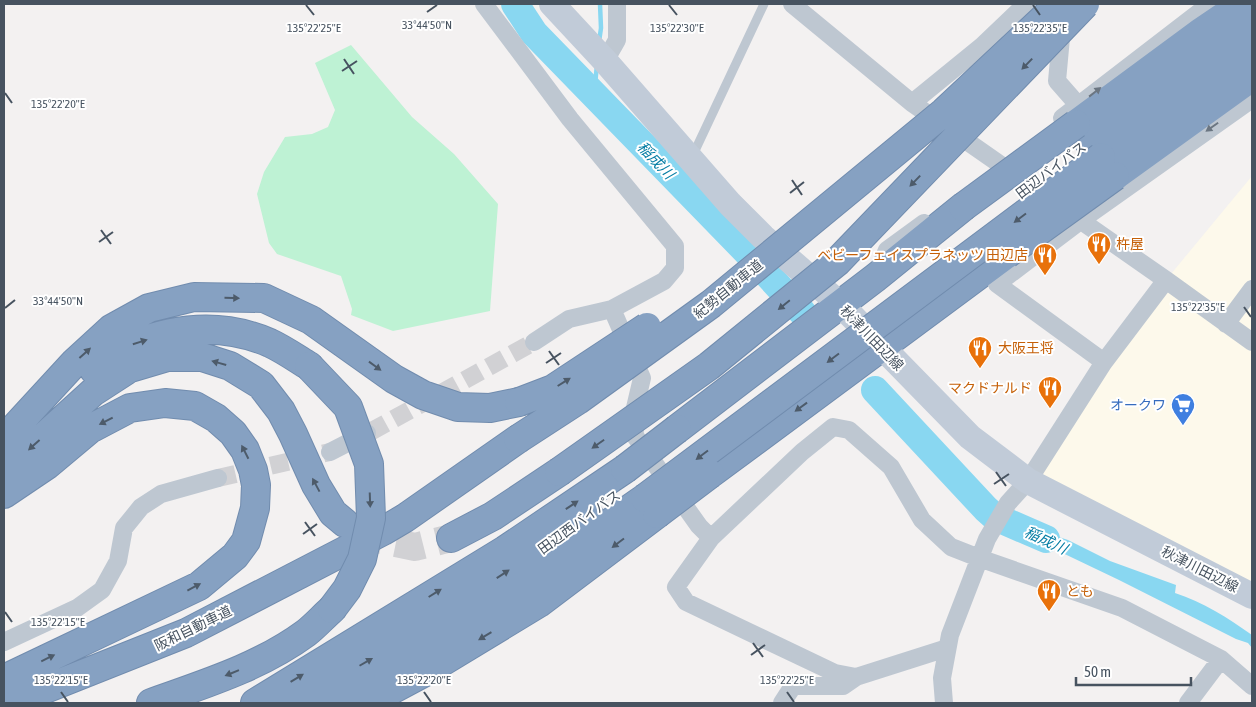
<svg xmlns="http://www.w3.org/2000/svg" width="1256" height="707" font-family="'Asap Condensed','Noto Sans JP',sans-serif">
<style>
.commercial{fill:#fdf9eb}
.green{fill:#bef2d4}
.water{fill:#89d7f1}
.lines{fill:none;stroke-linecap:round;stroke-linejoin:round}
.stream{stroke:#89d7f1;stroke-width:4.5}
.river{stroke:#89d7f1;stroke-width:28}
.street-tunnel{stroke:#d1d1d4;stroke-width:18;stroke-dasharray:18 9;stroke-linecap:butt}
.highway-tunnel{stroke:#d1d1d4;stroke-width:28;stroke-dasharray:28 14;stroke-linecap:butt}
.highway-casing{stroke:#718cae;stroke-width:30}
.lane{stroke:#bec7d1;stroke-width:9}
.street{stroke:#bec7d1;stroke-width:18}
.secondary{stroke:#c1cbd8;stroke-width:26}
.highway{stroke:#86a1c2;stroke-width:28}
.highway-bridge-casing{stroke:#718cae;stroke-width:30;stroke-linecap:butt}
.highway-bridge{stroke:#86a1c2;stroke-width:28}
.oneway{fill:#4d5b6a}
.oneway2{fill:#6b7682}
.ticks{fill:none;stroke:#475360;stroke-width:2}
.labels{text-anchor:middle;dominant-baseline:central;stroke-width:4;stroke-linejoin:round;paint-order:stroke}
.street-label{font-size:14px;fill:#475360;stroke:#fff}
.food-label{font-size:14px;fill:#c56008;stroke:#fff;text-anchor:start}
.shop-label{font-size:14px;fill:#366cbe;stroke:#fff;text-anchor:end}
.water-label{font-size:15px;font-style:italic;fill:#067ea5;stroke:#fff}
.ticks-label{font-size:12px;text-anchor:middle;fill:#475360;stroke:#fff;stroke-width:4;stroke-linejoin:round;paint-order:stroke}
</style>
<rect width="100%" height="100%" fill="#f3f1f1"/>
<path class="commercial" d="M1252,176v420l-224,-115 138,-201z"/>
<path class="green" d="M351,45l61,72 42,37 44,50 -8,107 -97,20 -42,-16 1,-6 -11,-33 -64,-22 -8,-11 -12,-49 7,-22 21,-35 27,-3 16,-7 7,-17 -20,-47z"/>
<path class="water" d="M1013,522l55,18 42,21 66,24 -1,8c28,9 53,25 77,42v13l-4,-5 -12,-4 -117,-59 -109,-52z"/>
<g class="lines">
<path class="stream" d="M599,42l2,-14 -1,-24
M594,94l3,-29"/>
<path class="river" d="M515,4l19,29 212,218 56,61
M875,390l111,119 9,8 51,22"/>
<path class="street-tunnel" d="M370,432l164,-90
M218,478l112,-26"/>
<path class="highway-tunnel" d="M357,528l24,12 34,7 36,-9"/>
<g class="highway-casing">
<path id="highway" d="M1076,124l126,-93 40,-27
M1089,142l163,-121
M1101,157l89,-66 62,-43
M1115,176l137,-99
M94,370c12,-8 25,-20 38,-25 45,-18 92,-22 138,-2 13,6 26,15 39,23
M677,429l198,-151 88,-71
M4,439l71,-77 36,-33 38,-21 45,-11 70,1 47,22 83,59 29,16 35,12 32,1 29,-6
M4,473l89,-81 37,-24 37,-11h35l28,9 31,19 20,26 12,23 23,51 17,28 12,10
M710,474l297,-220
M4,494l43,-29 43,-36 40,-21 35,-5 30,3 21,12 17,15 12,17 8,20 3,15 -1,23 -9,33 -11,15 -36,30 -195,93
M451,538l42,-22 66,-44
M10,703l176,-70 197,-102 22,-13 113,-79
M151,703c53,-19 109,-36 155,-70 9,-7 17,-16 26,-24
M255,703l250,-153 120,-81
M294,703l86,-49 159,-103 50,-36
M333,703c109,-61 210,-133 312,-205
M367,703l60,-32 112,-68 118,-89"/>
</g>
<path class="lane" d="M692,157l72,-153"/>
<path class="street" d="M484,4l86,115 105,127v22l-11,13 -52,28 -43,10 -35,23
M792,4l120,99 254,177 86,62
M1062,27l-5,54 21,24
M605,61l12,-21v-36
M912,103l70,-57 44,-42
M1062,118l148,-114
M877,274l10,-24 37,-27
M612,309l30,69 -8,34 1,24 64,90 12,12
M1226,324l26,-35
M1104,362l-107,-78 83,-63 172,-122
M330,452l37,-19
M4,642l73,-34 25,-18 16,-29 6,-33 17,-21 20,-13 57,-16
M947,648l-91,29 -21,-4 -149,-71 -10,-15 35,-49 91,-86 31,-25 16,3 42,37 31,53 29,27 28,11 143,50 99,51 31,27
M782,703l11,-17h50l13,-9
M944,703l-2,-25 8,-43 37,-96 21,-36 20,-22 76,-119 62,-82
M1188,703l33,-44"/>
<path class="secondary" d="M552,4l53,57 125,143 33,33 78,68 129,132 58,44 224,115"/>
<use href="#highway" class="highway"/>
<g class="highway-bridge-casing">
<path id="highway-bridge" d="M963,207l113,-83
M1007,254l108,-78
M309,366l39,41 21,57 2,54 -9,41 -15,30 -15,20
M519,402l34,-13 94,-62
M518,439l60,-39 133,-96 233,-192 115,-108
M625,469l52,-40
M559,472l150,-106 128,-104 248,-258
M645,498l456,-341
M657,514l53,-40"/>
</g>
<use href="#highway-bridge" class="highway-bridge"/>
</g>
<defs><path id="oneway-solid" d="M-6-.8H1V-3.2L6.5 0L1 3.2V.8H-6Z" transform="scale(1.25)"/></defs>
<g class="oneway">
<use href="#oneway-solid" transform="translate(1027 64) rotate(134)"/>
<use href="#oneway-solid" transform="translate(915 181) rotate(134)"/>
<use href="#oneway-solid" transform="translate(1020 218) rotate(143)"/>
<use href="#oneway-solid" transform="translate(232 298) rotate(1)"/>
<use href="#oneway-solid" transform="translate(784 305) rotate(141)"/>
<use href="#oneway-solid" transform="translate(140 342) rotate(-17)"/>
<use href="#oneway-solid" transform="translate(85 353) rotate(-42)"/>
<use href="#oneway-solid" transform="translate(833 358) rotate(143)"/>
<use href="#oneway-solid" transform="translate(219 363) rotate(-164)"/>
<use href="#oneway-solid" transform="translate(375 366) rotate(36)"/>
<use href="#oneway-solid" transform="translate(564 382) rotate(-32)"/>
<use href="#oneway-solid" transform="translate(801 407) rotate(144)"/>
<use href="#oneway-solid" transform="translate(106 421) rotate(153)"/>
<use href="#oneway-solid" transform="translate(598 444) rotate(145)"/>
<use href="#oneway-solid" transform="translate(34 445) rotate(138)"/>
<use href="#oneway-solid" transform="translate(245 452) rotate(-117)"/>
<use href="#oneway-solid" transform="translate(702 455) rotate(143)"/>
<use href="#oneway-solid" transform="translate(316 485) rotate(-118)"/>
<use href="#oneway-solid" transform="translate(370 500) rotate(88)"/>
<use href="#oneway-solid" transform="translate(572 505) rotate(-34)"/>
<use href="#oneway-solid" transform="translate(618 543) rotate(143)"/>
<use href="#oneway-solid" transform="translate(503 574) rotate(-33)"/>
<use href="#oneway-solid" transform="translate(194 587) rotate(-28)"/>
<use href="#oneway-solid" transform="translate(435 593) rotate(-32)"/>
<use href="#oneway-solid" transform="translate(485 636) rotate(149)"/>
<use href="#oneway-solid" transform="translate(48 658) rotate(-26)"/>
<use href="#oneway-solid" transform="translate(366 662) rotate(-30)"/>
<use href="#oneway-solid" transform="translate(232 673) rotate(158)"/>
<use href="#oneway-solid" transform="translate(297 678) rotate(-31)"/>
</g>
<g class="oneway2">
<use href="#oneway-solid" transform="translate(1095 92) rotate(-38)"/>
<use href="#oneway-solid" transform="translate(1212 127) rotate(145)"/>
</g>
<path class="ticks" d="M306,5l8,10M669,5l8,10M1033,5l7,10M427,12l10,-7M344,59l10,15M342,71l15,-10M5,93l7,10M792,180l10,15M790,193l14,-11M101,230l10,14M99,242l14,-10M1244,307l7,10M5,308l10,-8M549,351l10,14M546,363l15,-10M996,472l10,14M994,484l15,-10M305,522l10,14M303,534l14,-10M5,612l7,10M753,643l10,14M751,655l14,-10M61,692l7,10M424,692l7,10M787,692l7,10"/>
<defs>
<g id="restaurant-pin" transform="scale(1.25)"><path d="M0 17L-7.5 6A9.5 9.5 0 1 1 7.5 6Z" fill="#e8710a" stroke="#fff"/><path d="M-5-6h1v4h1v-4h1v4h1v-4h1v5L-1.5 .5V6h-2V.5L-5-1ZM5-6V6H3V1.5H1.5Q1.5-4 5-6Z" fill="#fff"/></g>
<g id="supermarket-pin" transform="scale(1.25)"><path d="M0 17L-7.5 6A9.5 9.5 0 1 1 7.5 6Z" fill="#3f7fe0" stroke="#fff"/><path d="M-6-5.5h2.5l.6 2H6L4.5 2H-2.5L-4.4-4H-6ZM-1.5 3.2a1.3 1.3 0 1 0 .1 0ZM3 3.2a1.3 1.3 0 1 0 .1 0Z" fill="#fff"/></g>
</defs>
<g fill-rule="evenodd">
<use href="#restaurant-pin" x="1099" y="244"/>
<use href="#restaurant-pin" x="1045" y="255"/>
<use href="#restaurant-pin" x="980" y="348"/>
<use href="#restaurant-pin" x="1050" y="388"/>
<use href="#supermarket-pin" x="1183" y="405"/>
<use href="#restaurant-pin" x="1049" y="591"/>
</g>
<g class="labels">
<g class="street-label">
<text transform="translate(1051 170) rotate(-37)">田辺バイパス</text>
<text transform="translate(728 289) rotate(-39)">紀勢自動車道</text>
<text transform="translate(872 338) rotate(46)">秋津川田辺線</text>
<text transform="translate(579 522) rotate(-36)">田辺西バイパス</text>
<text transform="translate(1200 569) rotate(27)">秋津川田辺線</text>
<text transform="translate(193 628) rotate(-26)">阪和自動車道</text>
</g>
<g class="food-label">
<text x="1116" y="244">杵屋</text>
<text x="1028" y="255" text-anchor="end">ベビーフェイスプラネッツ 田辺店</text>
<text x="998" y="348">大阪王将</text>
<text x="1032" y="388" text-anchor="end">マクドナルド</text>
<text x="1066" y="591">とも</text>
</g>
<g class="shop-label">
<text x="1166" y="405">オークワ</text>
</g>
<g class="water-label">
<text transform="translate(656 160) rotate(46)">稲成川</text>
<text transform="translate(1046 540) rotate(25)">稲成川</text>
</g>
</g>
<g class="ticks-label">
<text x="427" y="29">33°44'50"N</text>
<text x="314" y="32">135°22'25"E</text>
<text x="677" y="32">135°22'30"E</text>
<text x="1040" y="32">135°22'35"E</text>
<text x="58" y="108">135°22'20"E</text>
<text x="58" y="305">33°44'50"N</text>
<text x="1198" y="311">135°22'35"E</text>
<text x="58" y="626">135°22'15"E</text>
<text x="61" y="684">135°22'15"E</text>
<text x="424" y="684">135°22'20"E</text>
<text x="787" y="684">135°22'25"E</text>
</g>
<rect width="1256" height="707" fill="none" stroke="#475360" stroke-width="10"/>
<path d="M1076 677v8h115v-8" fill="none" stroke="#475360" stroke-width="2.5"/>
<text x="1084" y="677" font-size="15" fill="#475360" stroke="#ffffff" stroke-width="4" paint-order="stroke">50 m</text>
</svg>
